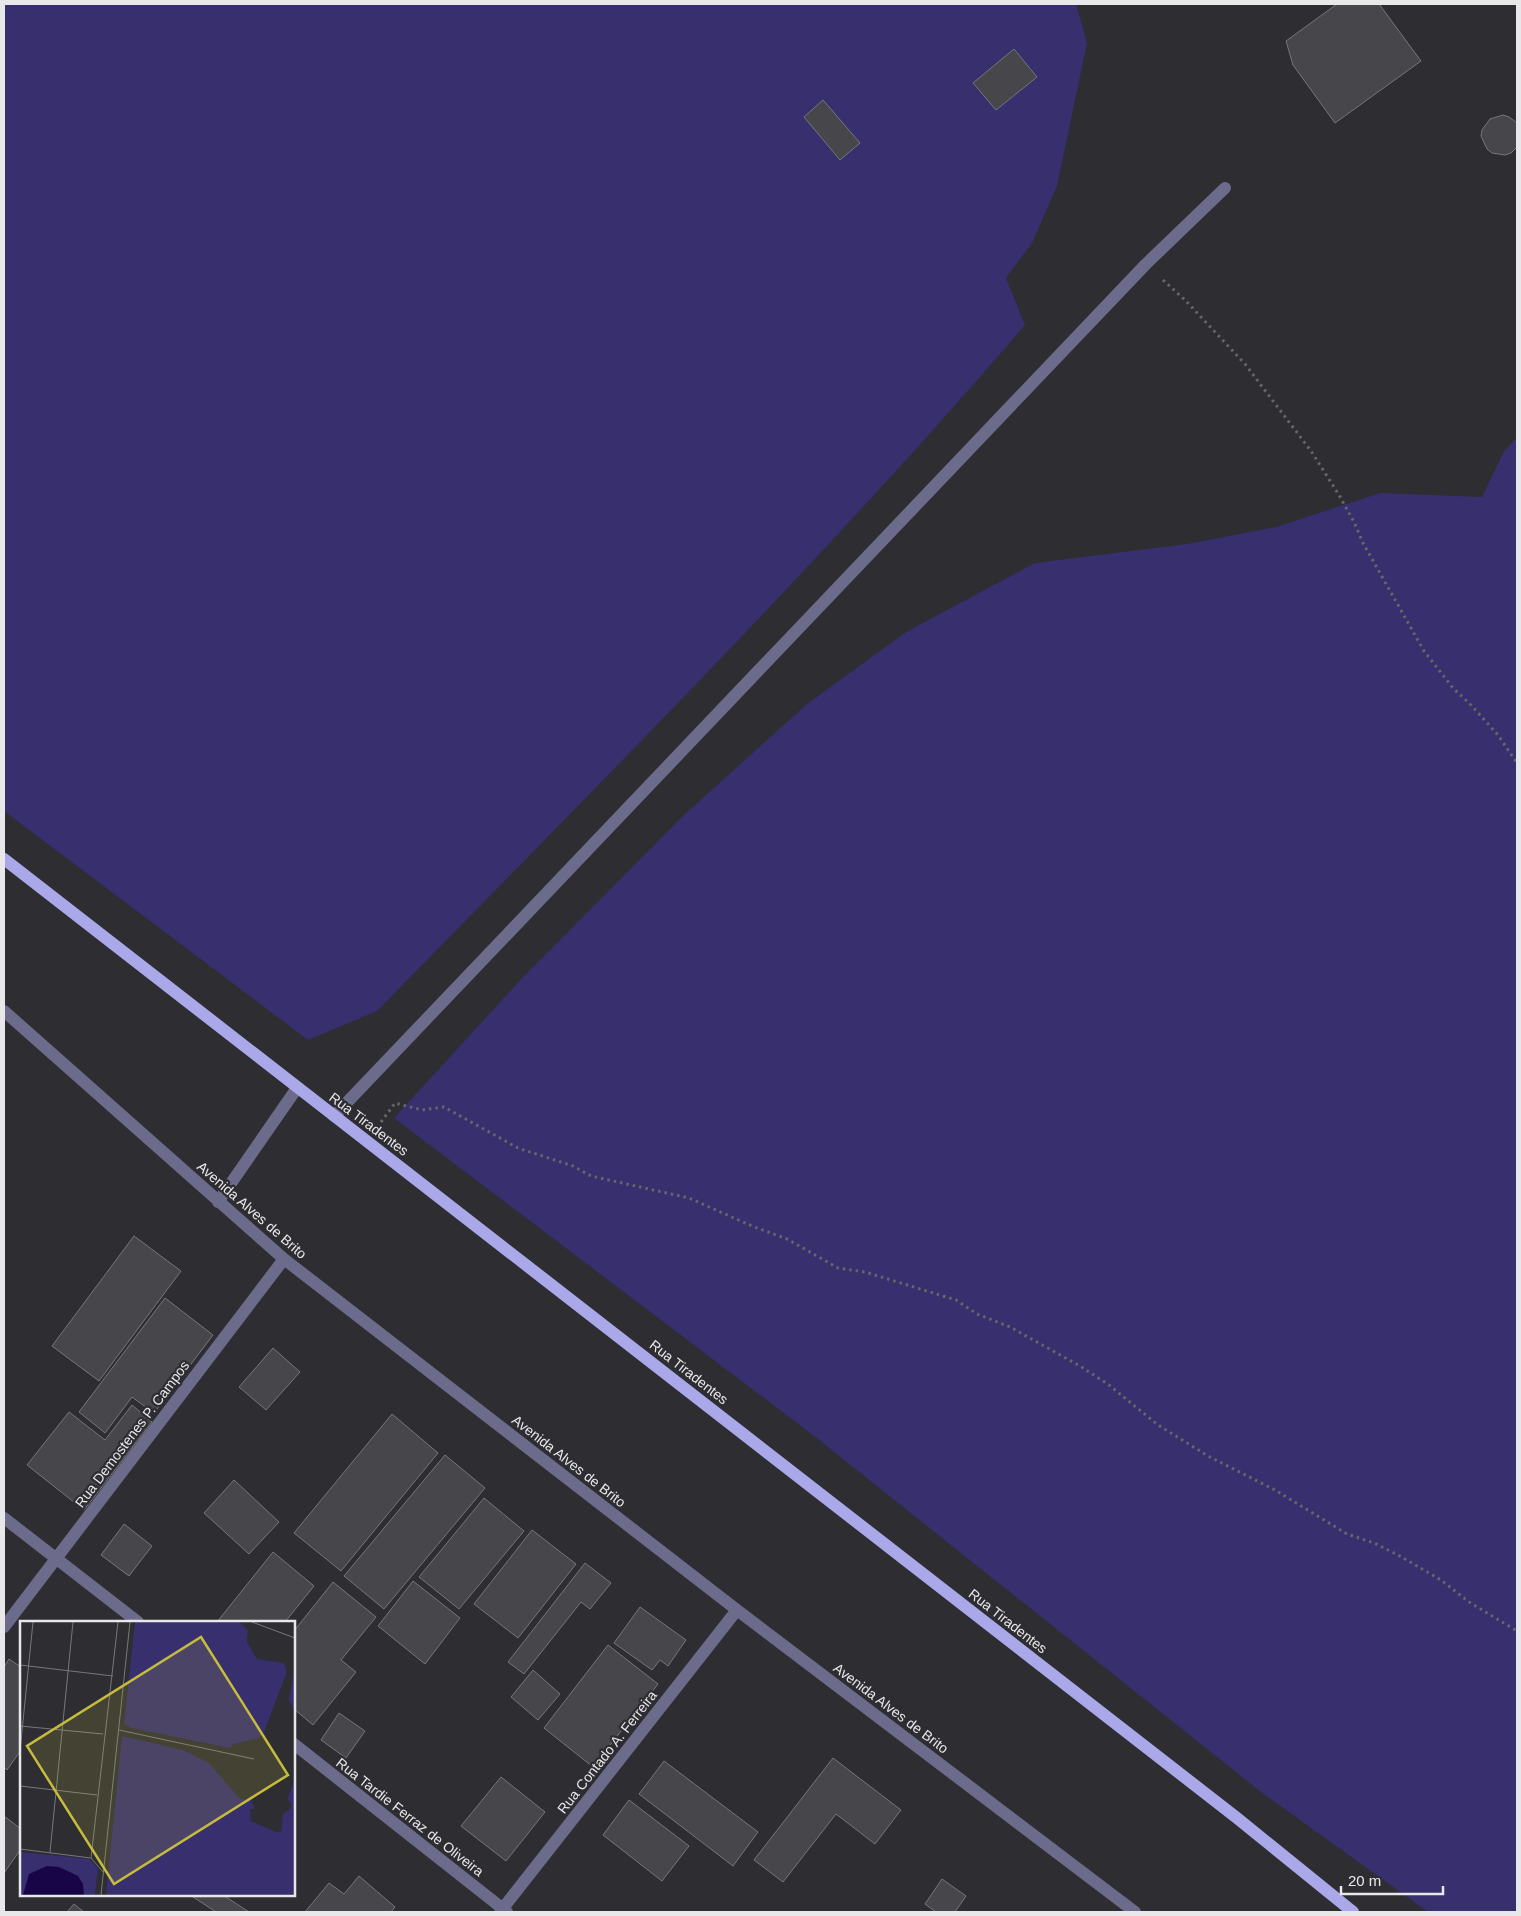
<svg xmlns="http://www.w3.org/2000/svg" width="1521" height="1916" font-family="Helvetica,sans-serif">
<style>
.green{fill:#372f6e}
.building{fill:#46464b;stroke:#76767c}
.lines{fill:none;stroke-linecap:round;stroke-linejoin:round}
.path{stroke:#66666b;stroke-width:3;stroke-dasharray:2.5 4;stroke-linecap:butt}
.lane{stroke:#6c6b8b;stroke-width:12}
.street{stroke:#6c6b8b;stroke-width:12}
.primary{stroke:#aba8ea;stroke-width:12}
.labels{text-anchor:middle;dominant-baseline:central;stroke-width:4.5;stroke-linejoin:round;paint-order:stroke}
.street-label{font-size:14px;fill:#e8e8eb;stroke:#2d2d32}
.inset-road{fill:none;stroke:#78787c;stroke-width:1}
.view{fill:#c5bc3d;fill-opacity:0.15;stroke:#c5bc3d;stroke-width:2.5}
.inset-edge{fill:none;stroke:#e8e8eb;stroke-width:2.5}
</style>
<rect width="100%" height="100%" fill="#2d2d32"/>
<path class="green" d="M4,4h1072l11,39 -30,143 -25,57 -26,35 19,47c-205,239 -428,461 -648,686l-69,29 -304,-229z
M1517,437v1475h-89l-167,-120 -452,-360 -415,-314 131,-143 160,-161 122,-110 99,-72 129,-69 152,-19 89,-17 104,-34 102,4 21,-44z"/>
<path class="building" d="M1337,4h42l42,57 -86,62 -42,-58 -7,-24z
M1014,49l23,28 -41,33 -23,-27z
M823,100l37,43 -20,17 -36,-43z
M1503,115l6,2 8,6v24l-6,6 -6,2 -13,-2 -5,-4 -6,-13 1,-6 8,-11z
M134,1236l47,35 -82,110 -47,-35z
M165,1298l48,37 -59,78 -22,-16 -27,36 -26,-21z
M273,1348l27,24 -34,38 -27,-23z
M132,1405l20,17 -68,88 -57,-45 42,-53 36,28z
M392,1414l46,39 -97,118 -47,-38z
M445,1455l40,33 -101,121 -40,-33z
M234,1480l45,42 -30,32 -45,-41z
M484,1498l40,33 -65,78 -40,-32z
M124,1524l28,22 -23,30 -28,-21z
M532,1530l44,34 -58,74 -44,-34z
M273,1552l41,34 -29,36h-68z
M585,1563l26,20 -21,26 -9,-7 -57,72 -16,-12z
M413,1581l47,37 -35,46 -47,-38z
M333,1582l43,35 -35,43 15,12 -43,53 -19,-16v-78z
M640,1607l46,33 -18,26 -8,-6 -8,10 -38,-27z
M608,1645l50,39 -65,83 -49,-39z
M9,1659l12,8v83l-14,20 -3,-3v-100z
M533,1670l27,24 -22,26 -27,-23z
M339,1713l26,18 -19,27 -25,-18z
M833,1758l68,52 -26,34 -39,-30 -53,68 -29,-22z
M664,1761l94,71 -25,34 -94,-72z
M501,1777l44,35 -39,49 -45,-35z
M629,1800l60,46 -27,35 -59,-46z
M4,1816l17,13v20l-17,24z
M359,1876l36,31 -4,5h-86l24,-29 15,11z
M942,1879l24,17 -11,16h-19l-11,-8z
M190,1895h33l26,17h-33z
M74,1904l10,8h-17z"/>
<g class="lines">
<path class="path" d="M1163,280l22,20 60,64 66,87 28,44 15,27 9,21 61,108 29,37 18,17 27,30 19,28
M381,1122l14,-19 27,7 22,-3 74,41 55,18 18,10 98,22 63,28 35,13 51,29 27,4 91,28 21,14 33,13 70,39 29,19 49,40 50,31 67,34 72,44 27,9 24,12 43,25 28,22 48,29"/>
<path class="lane" d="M334,1116l812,-852 79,-76"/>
<path class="street" d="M4,1011l280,248 453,351 398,302
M218,1202l79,-114
M4,1518l134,104
M4,1627l280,-368
M294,1744l213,168
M500,1912l237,-302"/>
<path class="primary" d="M4,859l1233,959 116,94"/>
</g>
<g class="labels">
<g class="street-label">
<text transform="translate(369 1124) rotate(37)">Rua Tiradentes</text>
<text transform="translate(252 1210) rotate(41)">Avenida Alves de Brito</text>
<text transform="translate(689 1372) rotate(38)">Rua Tiradentes</text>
<text transform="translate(132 1434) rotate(-53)">Rua Demostenes P. Campos</text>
<text transform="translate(569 1461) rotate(38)">Avenida Alves de Brito</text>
<text transform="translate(1008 1621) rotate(38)">Rua Tiradentes</text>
<text transform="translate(891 1708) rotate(37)">Avenida Alves de Brito</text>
<text transform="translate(607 1752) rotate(-52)">Rua Contado A. Ferreira</text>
<text transform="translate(410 1817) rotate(38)">Rua Tardie Ferraz de Oliveira</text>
</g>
</g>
<g transform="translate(20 1621)">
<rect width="275" height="275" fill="#2d2d32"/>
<path d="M115,1h103l5,3 5,6 -1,11 10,17 27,4 3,9 -23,60 -5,6 -26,6 -3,4 -99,-20 -7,-4zM275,44v48l-6,-13zM102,115l61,14 26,13 31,36 11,1 4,9h-5l1,12 25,11h5l2,-18 8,-6v-5l-4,-3 8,-21v116h-189zM0,231l69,7 9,9 -3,27h-75z" fill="#372f6e"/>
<path d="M27,245l12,1 19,9 5,8 1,11h-61l6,-21z" fill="#180547"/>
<path class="inset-road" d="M232,1l43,16M0,44l93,11M0,105l83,8M99,109l135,29M0,130l13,-129M0,165l77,9M0,228l71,9 13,15M30,231l23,-230M71,237l27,-236M81,274l29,-273"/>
<path class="view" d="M181,16l87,138 -174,109 -87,-138z"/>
<rect width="275" height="275" class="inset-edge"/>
</g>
<rect width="1521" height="1916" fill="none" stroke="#e8e8eb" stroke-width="10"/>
<path d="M1341 1886v8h102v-8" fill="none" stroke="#e8e8eb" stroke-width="2.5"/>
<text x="1348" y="1886" font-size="15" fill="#e8e8eb" stroke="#2d2d32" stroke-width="4" paint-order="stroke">20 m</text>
</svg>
